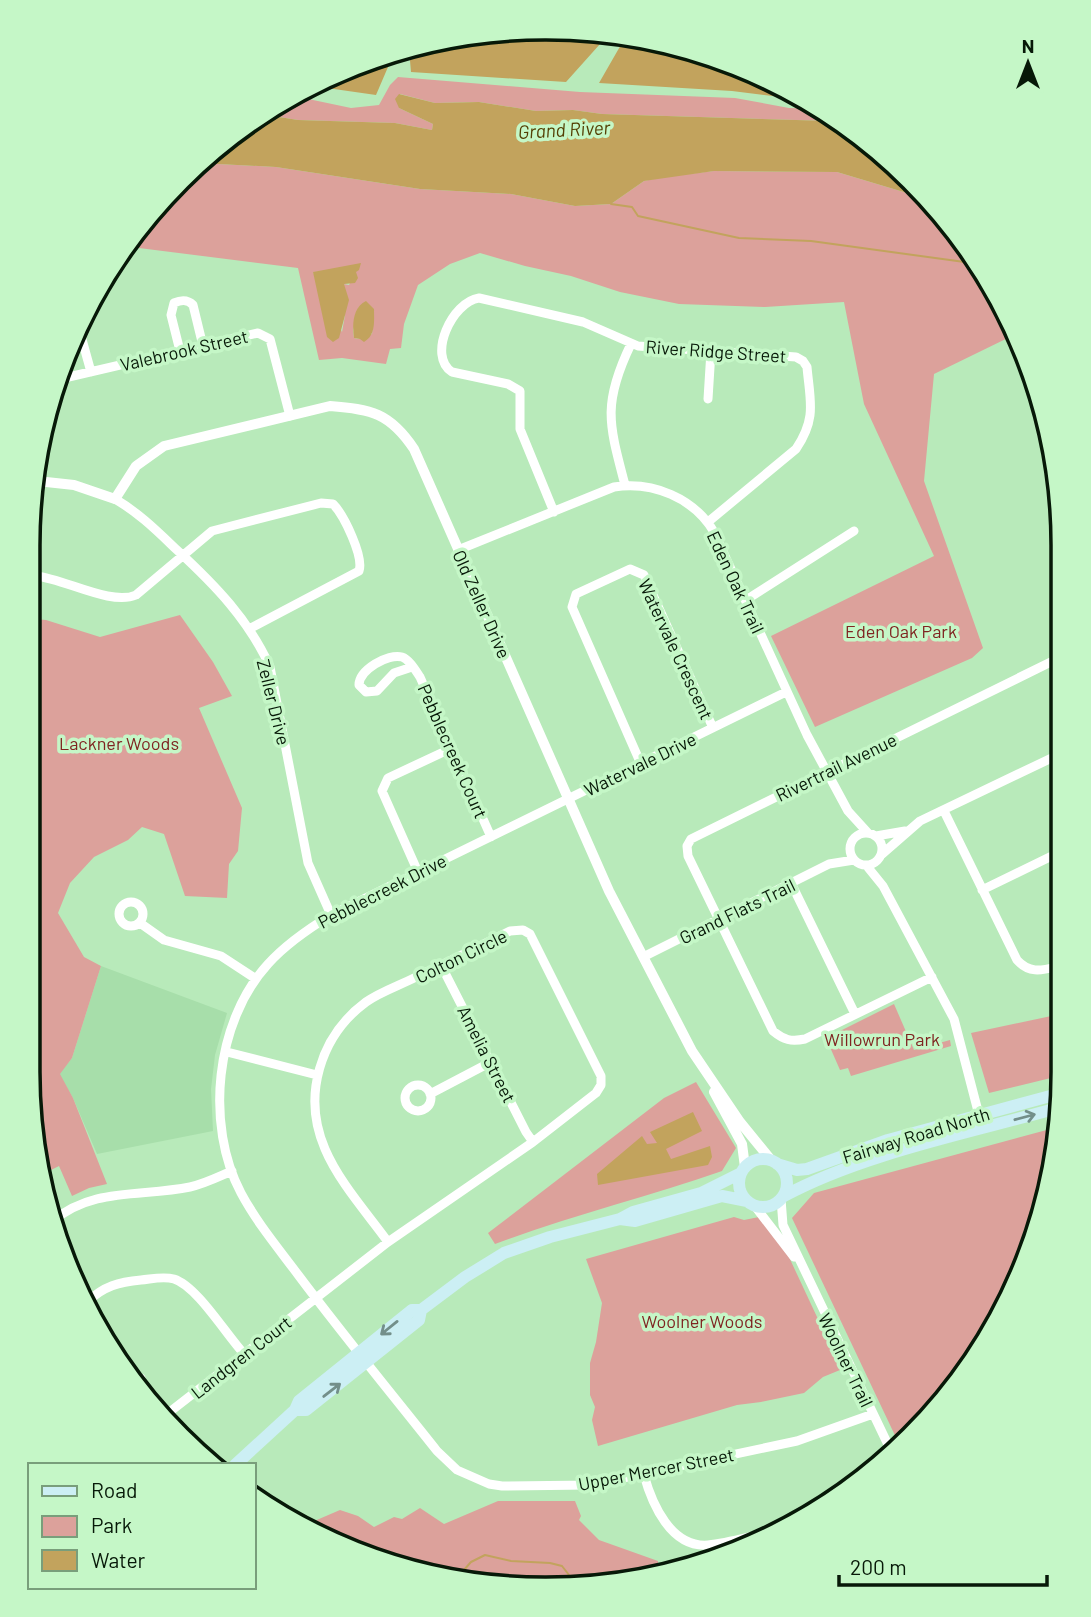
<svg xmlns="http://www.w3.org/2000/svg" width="1091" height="1617" font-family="Barlow,sans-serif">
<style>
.built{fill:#a7deaa}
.green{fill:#dca19b;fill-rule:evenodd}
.water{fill:#c2a35d}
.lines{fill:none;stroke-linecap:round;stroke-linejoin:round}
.stream{stroke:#c2a35d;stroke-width:2}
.minor{stroke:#fff;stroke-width:9}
.tertiary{stroke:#fff;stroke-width:10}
.secondary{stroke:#cceff4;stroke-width:12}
.oneway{stroke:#738f8a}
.labels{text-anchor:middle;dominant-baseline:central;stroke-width:7;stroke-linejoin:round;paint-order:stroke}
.street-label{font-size:18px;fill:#071908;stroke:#c5f7c7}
.park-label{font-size:18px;fill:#7f2421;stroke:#c5f7c7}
.water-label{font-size:19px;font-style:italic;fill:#543f04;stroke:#c5f7c7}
.rim{fill:none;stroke:#071908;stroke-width:3.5}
</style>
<rect width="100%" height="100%" fill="#b8eaba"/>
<path class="built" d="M101,966l126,47 -12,42 -4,34 2,42 -116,23 -24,-56 -14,-24 13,-16z"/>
<path class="green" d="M398,77l182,15 155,6 54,10 32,1 23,15 -14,-3 -228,-7 -29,-4 -37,1 -57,-9 -44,1 -35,-9 -1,14 34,16 -1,6 -37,-7 -97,-3 -38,-6 34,-18 57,12 28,-3 11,-20z
M199,163l77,4 144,22 91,5 64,12 36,-2 33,-23 18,-4 52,-6 123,1 90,27 49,59 40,76 -82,40 -10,107 59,167 -11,10 -157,69 -44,-91 163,-80 -70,-152 -20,-102 -79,5 -86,-3 -59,-12 -49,-16 -46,-10 -45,-13 -30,11 -32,21 -14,39 -3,24 -11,1 -4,15 -44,-6 -23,2 -21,-92 -167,-21 48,-67zM356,271l-7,14 -5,-1 1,31 -3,17 -29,-60zM359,307l15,2 -2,25 -13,5 -5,-1 -1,-8z
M180,615l33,47 19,34 -33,12 43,100 -4,43 -9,13 -2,34 -42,-2 -21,-62 -22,-7 -14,13 -34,17 -24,26 -12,30 26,44 17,9 -29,92 -12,16 13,24 34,86 -18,4 -17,8 -13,-30 -14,7 -17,-102 7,-452 11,1 54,17z
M894,1004l20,46 36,-10 1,6 -100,30 -3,-8 -8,2 -14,-32z
M1056,1015l-1,62 -66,16 -18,-60z
M696,1082l40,66 -14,23c-75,26 -153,45 -227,73l-7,-11 176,-135z
M1054,1128l-1,44 -44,129 -97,136 -12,9 -108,-228 22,-25z
M734,1217l10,3 15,-3 15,8 58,124 8,21 -17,7 -19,16 -43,9 -24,3 -139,41 -6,-26 3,-13 -5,-12v-32l6,-21 6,-39 -16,-44z
M498,1501h77l6,15 -2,4 20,20 59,21v14l-11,4 -136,9 -163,-38 -50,-29 14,1 28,-12 18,6 16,11 20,-10 8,2 18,-11 24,16z"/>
<path class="water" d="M545,28l64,6 -43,48 -155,-10 -2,-23 35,-11z
M626,36l20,2 97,29 62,33 -73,-9 -133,-8z
M390,55l1,5 -15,35 -63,-9 34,-18z
M399,94l36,9 44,-1 57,9 37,-1 29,4 228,7 14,3 67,55 16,20 -90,-27 -123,-1 -70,10 -33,23 -36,2 -64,-12 -91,-5 -144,-22 -77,-4 61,-49 38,6 97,3 37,7 1,-6 -34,-16 -4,-9z
M361,263l-2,7 -3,2 2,6 -3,5 -11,1 5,16 -10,38 -6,4 -6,-5 -14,-65z
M366,301l8,8c0,12 2,26 -10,33l-4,-3 -6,-1c-2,-14 -1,-31 12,-37z
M693,1112l9,19 -36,18 5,10 39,-13 2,11 -4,8 -110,20 -1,-11 45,-38 5,8 10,-1 -7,-11z"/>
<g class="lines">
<path class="stream" d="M611,204l21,3 6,9 101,22 72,3 168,23
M449,1573l1,-2h13l8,-9 14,-7 26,6 39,2 12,3 14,18"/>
<path class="minor" d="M78,325l13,47
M180,351l-9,-36 3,-12c7,-3 13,-4 19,2l10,41
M60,379l198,-46 12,6 20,77
M708,399l3,-48
M625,485c-16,-61 -23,-81 6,-141
M115,499c24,14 42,32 62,51 38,35 72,70 93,117l38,196 23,52
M554,512l-34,-83v-38l-12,-7 -56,-12c-25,-16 0,-70 27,-74l104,24 55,24 158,11 7,4 4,6c3,34 10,51 -11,82l-88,73
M458,550l156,-63c39,-6 80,11 100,45l93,203 41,76 20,22
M36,576c29,3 75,30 100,19l76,-64 109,-28 12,1c11,11 31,53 26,67l-110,58
M746,600l108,-69
M1055,660l6,13
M412,667l-18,6 -17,18 -11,1 -7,-7c0,-15 29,-32 43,-28 7,2 14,14 18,20l71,160
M786,692l-455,223c-23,14 -45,29 -63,49 -53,58 -63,161 -27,229 16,30 38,56 58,83 45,60 92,117 138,175l20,19 32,14 13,2 88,-1 207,-44 76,-27
M641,764l-69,-157 4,-13 54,-25 14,6 69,153
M944,811l73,149c12,13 23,11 39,7
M850 849a16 16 0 1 1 32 0a16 16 0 1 1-32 0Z
M876,836l29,-5
M881,855l39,-34 140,-67
M866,865l17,21 71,133 25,96
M418,872l-36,-81 6,-13 64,-30
M792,885l63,129
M982,890l76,-37
M119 914a12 12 0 1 1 24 0a12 12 0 1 1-24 0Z
M140,923l24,17 57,16 35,23
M645,956l184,-92 25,-4
M441,965l85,167 7,10
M932,977l-127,62c-14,3 -21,1 -32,-8l-85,-175 -1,-10 4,-7 370,-182
M227,1052l90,23
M405 1098a13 13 0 1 1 26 0a13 13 0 1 1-26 0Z
M430,1094l61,-32
M781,1199l2,26 109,228
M754,1205l40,52
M53,1221c40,-34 89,-24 137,-34 14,-3 28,-10 42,-16
M87,1302c17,-16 32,-20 54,-22 11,-1 22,-4 33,-1 23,7 53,57 71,76
M129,1374l12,4 3,12
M167,1414l221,-172 145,-100 63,-49 5,-8v-9l-71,-142 -7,-4 -13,1c-32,16 -64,32 -96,47 -16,8 -34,14 -48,24 -46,34 -64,94 -41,147 14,33 42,64 63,93
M644,1475c8,29 27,73 64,70 21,-2 43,-9 64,-13"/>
<path class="tertiary" d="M37,481l37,4 41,14 21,-33 28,-20 166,-40c41,3 60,7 84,43l195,442 83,160 48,71 31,38
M714,1092l28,52 3,23"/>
<path class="secondary" d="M739 1183a24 24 0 1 1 48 0a24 24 0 1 1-48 0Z
M777,1164l20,6 10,-1 81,-29 166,-45
M784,1196c78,-42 184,-63 270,-87
M620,1219l15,2 87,-25 25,5
M295,1410h11l113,-90 2,-10 44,-33 39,-24 46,-16 70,-18 13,-7 68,-19 40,-20
M235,1465l60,-55 4,-9 113,-91h9"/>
</g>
<defs><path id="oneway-shaft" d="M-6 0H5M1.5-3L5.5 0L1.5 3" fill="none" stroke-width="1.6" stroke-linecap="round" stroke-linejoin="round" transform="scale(1.75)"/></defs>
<g class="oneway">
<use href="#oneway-shaft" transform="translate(1025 1117) rotate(-15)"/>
<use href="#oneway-shaft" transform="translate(389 1328) rotate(141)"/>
<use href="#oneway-shaft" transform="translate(332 1390) rotate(-38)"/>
</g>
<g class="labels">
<g class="street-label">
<text transform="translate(184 350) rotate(-13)">Valebrook Street</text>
<text transform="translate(716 351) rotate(4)">River Ridge Street</text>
<text transform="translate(736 582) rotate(65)">Eden Oak Trail</text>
<text transform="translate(482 604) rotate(66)">Old Zeller Drive</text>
<text transform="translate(676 649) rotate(65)">Watervale Crescent</text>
<text transform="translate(274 702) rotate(76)">Zeller Drive</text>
<text transform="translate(453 751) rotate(66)">Pebblecreek Court</text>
<text transform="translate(640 764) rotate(-26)">Watervale Drive</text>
<text transform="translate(836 767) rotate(-26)">Rivertrail Avenue</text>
<text transform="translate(382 891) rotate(-27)">Pebblecreek Drive</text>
<text transform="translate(737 911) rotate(-26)">Grand Flats Trail</text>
<text transform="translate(461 956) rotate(-26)">Colton Circle</text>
<text transform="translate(487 1054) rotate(63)">Amelia Street</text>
<text transform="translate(916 1135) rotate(-17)">Fairway Road North</text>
<text transform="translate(241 1357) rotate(-38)">Landgren Court</text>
<text transform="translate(846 1360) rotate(64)">Woolner Trail</text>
<text transform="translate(656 1469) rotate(-11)">Upper Mercer Street</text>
</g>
<g class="park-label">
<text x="901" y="631">Eden Oak Park</text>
<text x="119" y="743">Lackner Woods</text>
<text x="882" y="1039">Willowrun Park</text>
<text x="702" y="1321">Woolner Woods</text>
</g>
<g class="water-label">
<text transform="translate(564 129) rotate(-3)">Grand River</text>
</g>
</g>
<path d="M0 0H1091V1617H0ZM545 40H546A505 505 0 0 1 1051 545V1072A505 505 0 0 1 546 1577H545A505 505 0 0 1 40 1072V545A505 505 0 0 1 545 40Z" fill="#c5f7c7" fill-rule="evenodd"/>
<path class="rim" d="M545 40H546A505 505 0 0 1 1051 545V1072A505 505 0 0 1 546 1577H545A505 505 0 0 1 40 1072V545A505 505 0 0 1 545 40Z"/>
<rect x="28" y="1463" width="228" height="126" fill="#c5f7c7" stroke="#799e7b" stroke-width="2"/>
<rect x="42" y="1486" width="35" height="10" fill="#cceff4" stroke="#799e7b" stroke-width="2"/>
<text x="91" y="1498" font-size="21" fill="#071908">Road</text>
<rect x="42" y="1516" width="35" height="21" fill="#dca19b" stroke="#799e7b" stroke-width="2"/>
<text x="91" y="1533" font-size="21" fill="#071908">Park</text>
<rect x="42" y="1550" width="35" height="21" fill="#c2a35d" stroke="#799e7b" stroke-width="2"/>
<text x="91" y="1568" font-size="21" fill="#071908">Water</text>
<g transform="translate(1028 63)" stroke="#c5f7c7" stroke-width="5" paint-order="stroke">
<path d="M0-5L12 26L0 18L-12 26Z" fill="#071908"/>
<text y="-10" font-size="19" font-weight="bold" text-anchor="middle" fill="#071908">N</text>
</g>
<path d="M839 1575v10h208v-10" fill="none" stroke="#071908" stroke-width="3.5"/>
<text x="850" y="1575" font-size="21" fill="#071908" stroke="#c5f7c7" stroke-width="5" paint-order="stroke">200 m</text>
</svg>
